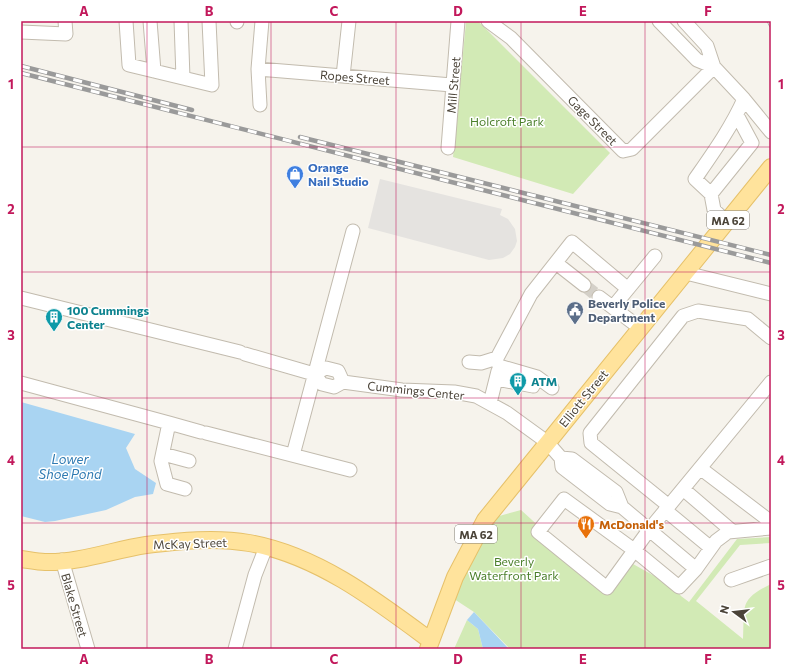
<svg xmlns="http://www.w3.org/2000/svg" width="792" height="670" font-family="Commissioner,sans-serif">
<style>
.green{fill:#d2eab5}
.parking{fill:#e5e3e0}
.water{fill:#a9d4f2}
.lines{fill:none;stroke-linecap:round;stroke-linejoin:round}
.minor-tunnel{stroke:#d4d0c8;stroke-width:13;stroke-dasharray:13 6;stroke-linecap:butt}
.minor-casing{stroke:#c2bbae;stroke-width:15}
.major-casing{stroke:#e6c16a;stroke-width:18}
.minor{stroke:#fff;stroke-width:13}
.major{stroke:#ffe39c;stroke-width:16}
.rail-casing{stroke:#9a9a9a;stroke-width:4.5}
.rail{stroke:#fff;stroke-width:3;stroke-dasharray:9;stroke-linecap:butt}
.grid{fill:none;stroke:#c2185b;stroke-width:1;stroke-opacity:0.55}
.labels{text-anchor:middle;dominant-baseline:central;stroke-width:3;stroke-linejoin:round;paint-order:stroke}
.shield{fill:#fff;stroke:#817c74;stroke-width:1}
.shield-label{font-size:11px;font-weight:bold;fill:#4b4439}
.street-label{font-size:12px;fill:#4b4439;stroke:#fff}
.park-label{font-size:12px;fill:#4a7f2a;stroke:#fff}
.shop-label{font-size:12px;font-weight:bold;fill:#366cbe;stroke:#fff;text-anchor:start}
.service-label{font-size:12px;font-weight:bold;fill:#4e5e75;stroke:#fff;text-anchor:start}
.culture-label{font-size:12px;font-weight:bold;fill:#0d838f;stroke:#fff;text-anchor:start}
.food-label{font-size:12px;font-weight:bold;fill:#c56008;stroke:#fff;text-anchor:start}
.water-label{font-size:13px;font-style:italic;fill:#2e7ab2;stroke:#fff}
.neatline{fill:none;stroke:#c2185b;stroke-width:1.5}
.grid-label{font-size:13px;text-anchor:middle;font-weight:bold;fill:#c2185b}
</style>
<rect width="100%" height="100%" fill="#f6f3ec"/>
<path class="green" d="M468,21h10l132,132 -37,41 -120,-37 13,-135z
M521,510l76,69 21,5 15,-20 41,23 7,9 8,6 48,-63 34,-2v6l-31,2 -44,56 47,38c2,-32 -5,-39 28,-55v65h-261l-36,-37 -26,-17 37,-75z
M467,620l11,9 5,20h-29z"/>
<path class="parking" d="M380,179l122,30 -2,6 8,4 7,10 2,12 -2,6 -5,7 -7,4 -14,2 -121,-32z"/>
<path class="water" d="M21,402l114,32 -9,14 9,21 21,14 -3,11 -18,3 -29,13 -51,11 -10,1 -24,-6z
M474,612l34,36 2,1h-27l-5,-20 -11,-9z"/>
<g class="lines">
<path class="minor-tunnel" d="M584,285l15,12"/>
<g class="minor-casing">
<path id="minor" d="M126,21l3,44 83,20 -3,-64
M150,21l4,50
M181,21l2,57
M488,21l23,17 112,113 9,-2 82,-82
M659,21l38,39 17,7 30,32 27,33
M684,21l23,25 7,21
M237,22v-1
M21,32l45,2 -1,-13
M258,69l194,16
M343,76l6,-55
M260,105l-2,-36 4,-48
M737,115l15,28 -41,51 -16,-15c18,-26 36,-51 49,-80
M448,148l10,-127
M711,194l3,16 13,12
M556,263l28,22
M686,273l85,21
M599,297l41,31
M21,298l219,54
M613,307l42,-51
M245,354l69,20 8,10 12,3 9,-5 59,8 52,2 22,4 31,17 40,29 14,16 1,9 48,37 12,3 -6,-15 -44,-33 -11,-1
M469,362l12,1 16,-5 34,-64 41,-52 56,47
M314,374l12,-6 12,3 5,11
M537,377l15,11
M497,379l36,7 4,-9 -38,-11
M21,383l148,40 -8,38 6,23 18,5
M490,403l8,-32
M169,423l32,9
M206,433l144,37
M163,454l26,7
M293,455l60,-224
M700,468l71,54
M683,489l49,42
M669,506l-78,-63 -1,-10 93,-117 15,-5 50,8 23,19
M622,507l74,62 20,-28 12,-9 43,-4
M665,510l46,38
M62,560l26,89
M696,569l-17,18 -45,-37 -70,-51 -26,33 69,56 42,-58 122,-148
M731,580l40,-14
M235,649l20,-74 11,-28"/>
</g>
<g class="major-casing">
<path id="major" d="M21,559c8,1 16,3 24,3 34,1 68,-12 101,-17 34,-4 69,-8 103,-2 68,12 127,57 182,98
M428,649l27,-72 30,-57 286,-353"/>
</g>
<use href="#minor" class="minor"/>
<use href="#major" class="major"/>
<g class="rail-casing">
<path id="rail" d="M769,21l2,4
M21,66l171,44
M21,73l750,190
M300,137l471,118"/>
</g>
<use href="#rail" class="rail"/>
</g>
<path class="grid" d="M147,21v628M271,21v628M396,21v628M521,21v628M645,21v628M21,147h750M21,272h750M21,398h750M21,523h750"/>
<defs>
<g id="shop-pin" transform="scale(0.9)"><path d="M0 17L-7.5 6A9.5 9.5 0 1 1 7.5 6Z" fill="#3f7fe0" stroke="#fff"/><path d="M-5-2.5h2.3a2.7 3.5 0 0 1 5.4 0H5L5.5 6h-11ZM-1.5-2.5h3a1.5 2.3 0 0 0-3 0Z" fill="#fff"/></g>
<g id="civic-pin" transform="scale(0.9)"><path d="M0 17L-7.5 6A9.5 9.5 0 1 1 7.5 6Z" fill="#5c6f8a" stroke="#fff"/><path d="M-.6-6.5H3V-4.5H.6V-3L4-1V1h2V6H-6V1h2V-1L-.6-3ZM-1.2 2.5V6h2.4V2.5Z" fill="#fff"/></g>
<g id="building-pin" transform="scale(0.9)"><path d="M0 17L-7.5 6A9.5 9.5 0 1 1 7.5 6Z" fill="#0f9aa8" stroke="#fff"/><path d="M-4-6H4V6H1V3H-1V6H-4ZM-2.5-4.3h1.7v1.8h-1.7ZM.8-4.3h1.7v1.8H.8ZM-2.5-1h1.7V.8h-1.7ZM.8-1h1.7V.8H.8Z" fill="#fff"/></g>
<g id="restaurant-pin" transform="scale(0.9)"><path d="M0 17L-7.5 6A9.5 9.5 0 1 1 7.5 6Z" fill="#e8710a" stroke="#fff"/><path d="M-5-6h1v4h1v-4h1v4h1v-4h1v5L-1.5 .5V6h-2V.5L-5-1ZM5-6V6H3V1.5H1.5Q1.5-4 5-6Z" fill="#fff"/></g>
</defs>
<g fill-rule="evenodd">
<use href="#shop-pin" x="295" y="174"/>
<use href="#civic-pin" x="575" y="310"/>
<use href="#building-pin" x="54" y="317"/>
<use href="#building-pin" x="518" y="381"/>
<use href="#restaurant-pin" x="586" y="524"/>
</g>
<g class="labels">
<g class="shield">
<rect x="707" y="211" width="42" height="18" rx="3"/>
<rect x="455" y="525" width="42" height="18" rx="3"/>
</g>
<g class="shield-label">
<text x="728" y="220">MA 62</text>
<text x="476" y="534">MA 62</text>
</g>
<g class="street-label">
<text transform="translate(355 77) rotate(5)">Ropes Street</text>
<text transform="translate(453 85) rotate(-85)">Mill Street</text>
<text transform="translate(593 120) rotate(45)">Gage Street</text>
<text transform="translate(416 390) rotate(6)">Cummings Center</text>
<text transform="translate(583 398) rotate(-51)">Elliott Street</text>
<text transform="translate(190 543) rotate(-2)">McKay Street</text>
<text transform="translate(75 605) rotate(74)">Blake Street</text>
</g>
<g class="park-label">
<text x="507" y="121">Holcroft Park</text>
<text x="514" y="561">Beverly<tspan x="514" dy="14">Waterfront Park</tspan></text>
</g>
<g class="shop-label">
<text x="308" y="167">Orange<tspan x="308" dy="14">Nail Studio</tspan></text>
</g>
<g class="service-label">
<text x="588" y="303">Beverly Police<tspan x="588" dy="14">Department</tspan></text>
</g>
<g class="culture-label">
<text x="67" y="310">100 Cummings<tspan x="67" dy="14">Center</tspan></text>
<text x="531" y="381">ATM</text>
</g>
<g class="food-label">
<text x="599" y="524">McDonald's</text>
</g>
<g class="water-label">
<text x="70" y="459">Lower<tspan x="70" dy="15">Shoe Pond</tspan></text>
</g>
</g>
<rect width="792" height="670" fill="none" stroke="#ffffff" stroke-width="44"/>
<g transform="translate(734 612) rotate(285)" stroke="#ffffff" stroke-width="3" paint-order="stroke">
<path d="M0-3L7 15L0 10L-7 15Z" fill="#4b4439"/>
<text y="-6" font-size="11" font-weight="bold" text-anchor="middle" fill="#4b4439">N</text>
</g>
<rect x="22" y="22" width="748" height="626" class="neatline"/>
<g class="grid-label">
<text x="84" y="16">A</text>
<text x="209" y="16">B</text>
<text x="334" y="16">C</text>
<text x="458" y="16">D</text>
<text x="583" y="16">E</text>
<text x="708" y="16">F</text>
<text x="11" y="89">1</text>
<text x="781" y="89">1</text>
<text x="11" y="214">2</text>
<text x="781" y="214">2</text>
<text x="11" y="340">3</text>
<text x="781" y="340">3</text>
<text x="11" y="465">4</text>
<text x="781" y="465">4</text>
<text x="11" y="590">5</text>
<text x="781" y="590">5</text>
<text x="84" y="664">A</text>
<text x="209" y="664">B</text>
<text x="334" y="664">C</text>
<text x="458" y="664">D</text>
<text x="583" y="664">E</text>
<text x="708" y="664">F</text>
</g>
</svg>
